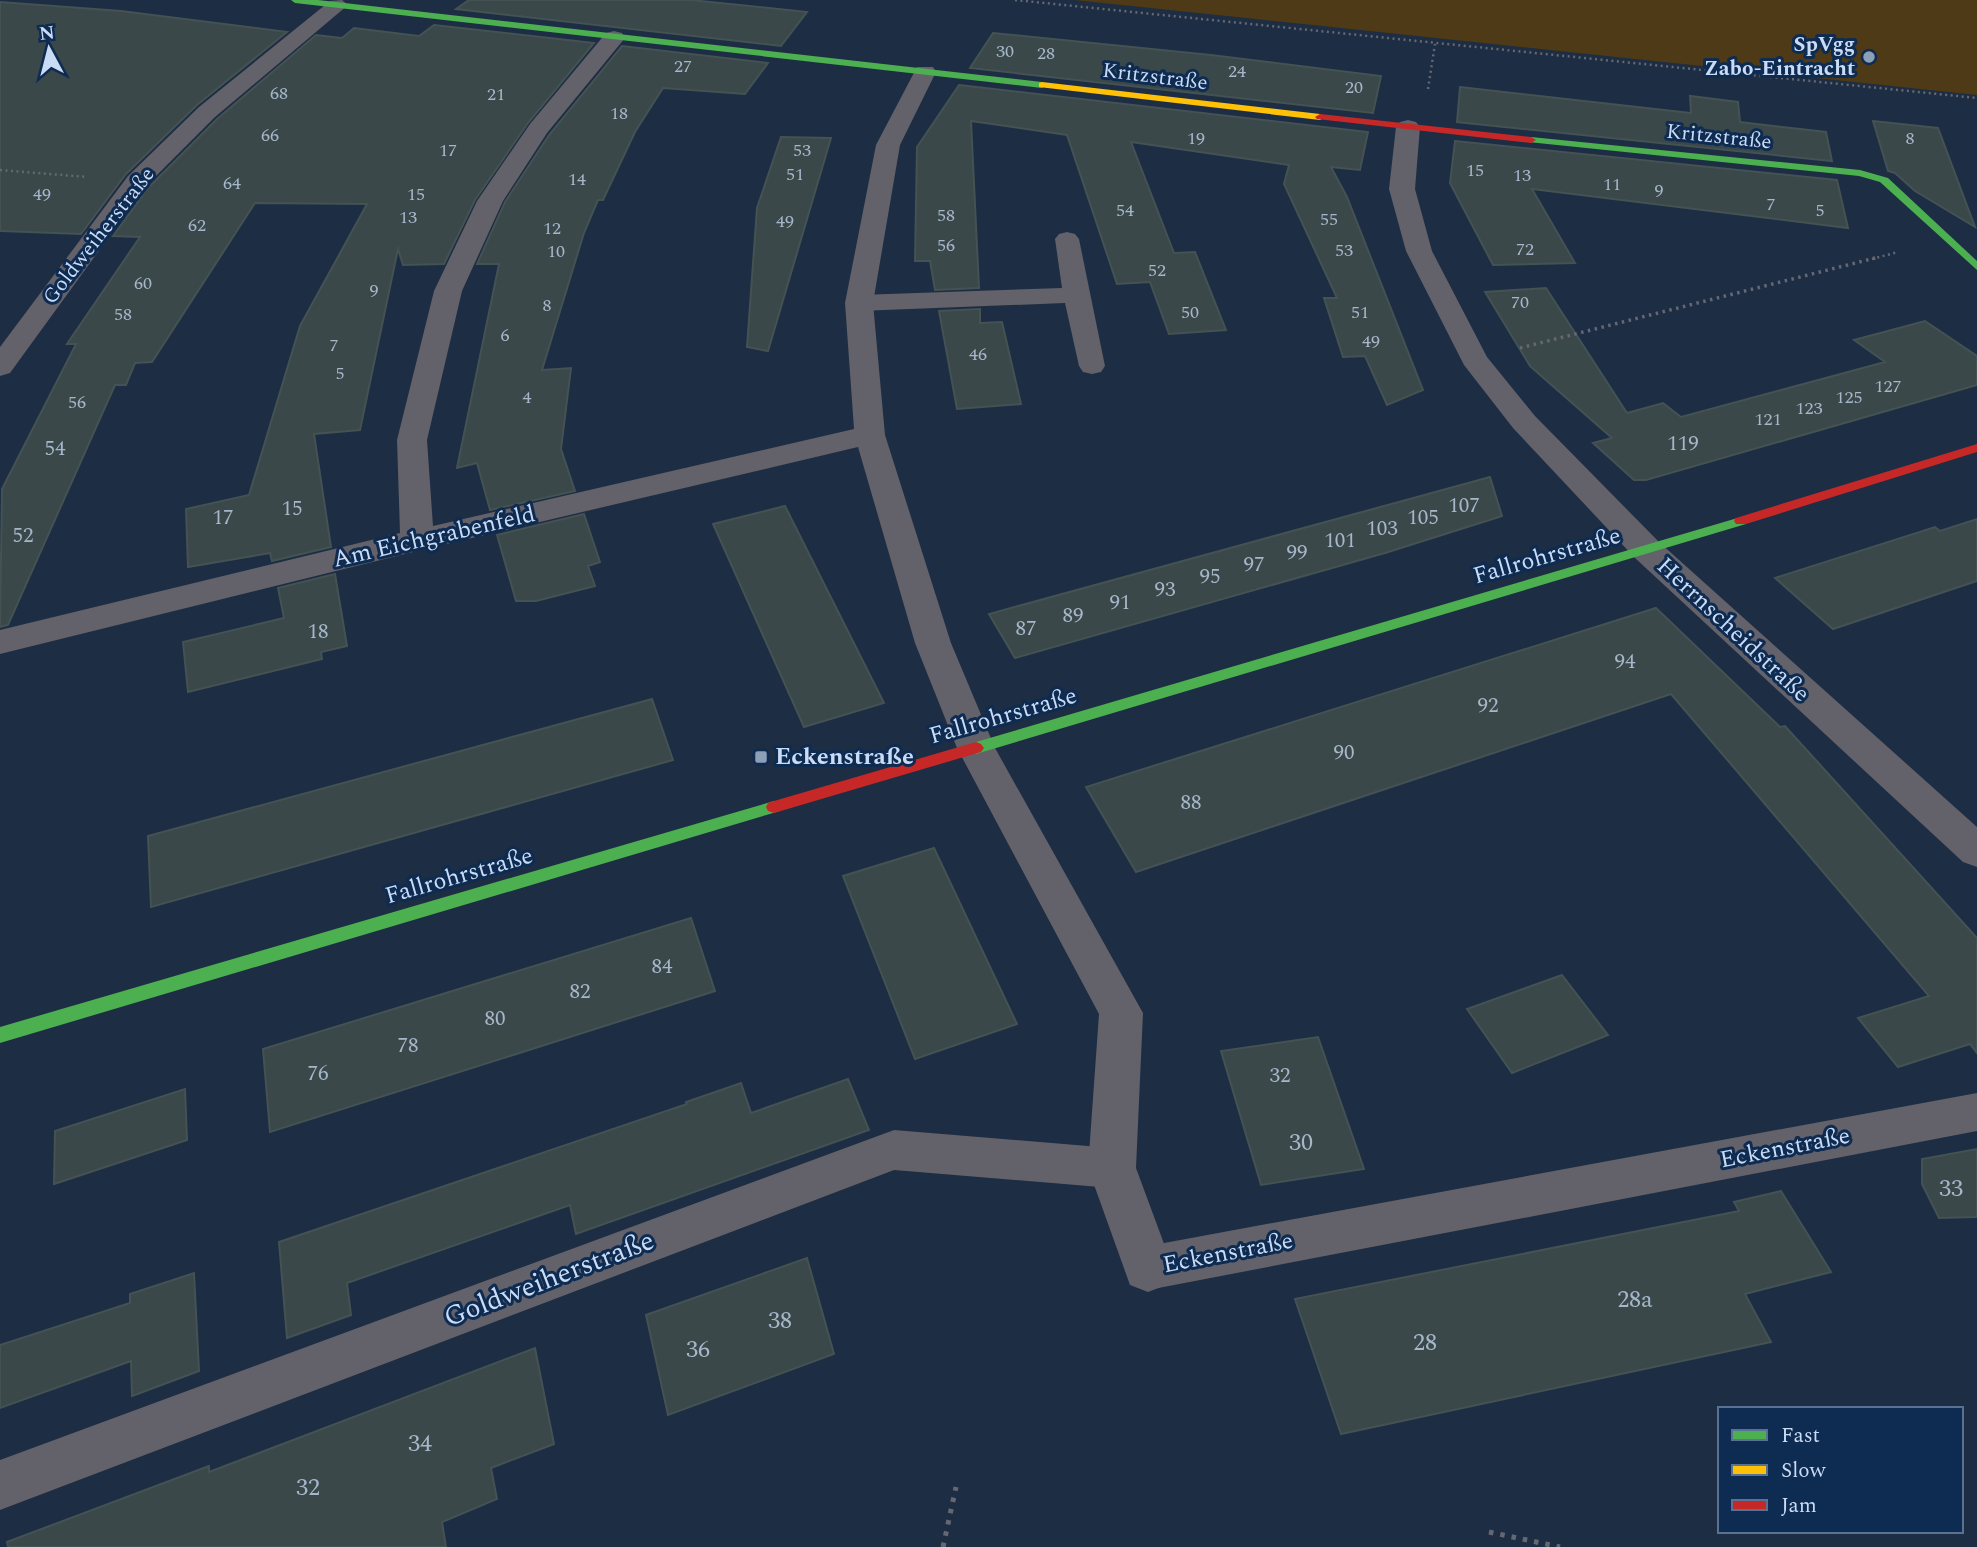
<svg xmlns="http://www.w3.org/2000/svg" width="1977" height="1547" font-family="Spectral,serif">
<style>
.green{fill:#4e3a16}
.building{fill:#3a484a;stroke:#445254;stroke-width:2}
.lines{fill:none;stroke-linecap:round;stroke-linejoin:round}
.path-far2{stroke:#656873;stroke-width:2.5;stroke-dasharray:2 3.5;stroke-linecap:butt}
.path-far1{stroke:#656873;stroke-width:3.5;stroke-dasharray:2.5 4.5;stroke-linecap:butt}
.path{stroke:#656873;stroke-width:5;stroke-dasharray:4.5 7;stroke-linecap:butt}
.lane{fill:#636169;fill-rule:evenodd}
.street{fill:#636169;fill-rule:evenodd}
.fast{fill:#4caf50;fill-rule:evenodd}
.slow{fill:#ffc107;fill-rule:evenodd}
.jam{fill:#c62828;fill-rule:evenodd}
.poi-dot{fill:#8d9fb7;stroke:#0e2b52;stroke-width:2.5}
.labels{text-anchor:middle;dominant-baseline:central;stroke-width:6;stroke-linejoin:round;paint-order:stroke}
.far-number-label{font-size:18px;fill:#a6b7ca}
.far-poi-label{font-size:21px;font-weight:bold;fill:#cadcf5;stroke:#0e2b52;text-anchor:end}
.far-street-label{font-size:21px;fill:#cadcf5;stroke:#0e2b52}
.number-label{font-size:21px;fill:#a6b7ca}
.street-label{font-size:24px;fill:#cadcf5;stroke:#0e2b52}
.poi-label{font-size:24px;font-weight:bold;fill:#cadcf5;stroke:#0e2b52;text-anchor:start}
.near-number-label{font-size:24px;fill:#a6b7ca}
.near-street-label{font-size:28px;fill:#cadcf5;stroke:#0e2b52}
</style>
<rect width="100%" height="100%" fill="#1d2d43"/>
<path class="green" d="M1074,0h903v95z"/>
<path class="building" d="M469,0h222l116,12 -26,34 -325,-37z
M0,2l121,9 166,21 -90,73 -71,69 -45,60 -81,-3z
M434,25l160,18 -66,80 -53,77 -31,64 -41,1 -5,-16 -38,181 -46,4 17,113 -59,14 -2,-8 -82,14 -2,-58 63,-14 51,-169 67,-122 -112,-1 -103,159 -17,1 -9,22h-11l-107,240 -8,2 2,-138 74,-145h-9l73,-107 -27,-1 35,-48 69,-69 99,-84 26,3 12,-10 65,8z
M993,33l218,22 170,21 -8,37 -403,-45z
M622,46l146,17 -23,31 -82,-6 -28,44 -32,68h-5l-14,33 -42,137 29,-2 -10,81 14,42 -85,19 -13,-47 -20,5 42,-204h-22l28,-62 44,-67z
M959,85l409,47 -8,38 -29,-3 16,30 76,193 -36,15 -22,-49 -22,1 -19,-59h13l-53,-114 5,-19 -158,-23 43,111 21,-1 31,78 -57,4 -19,-52 -33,2 -50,-149 -96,-14 8,167 -44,2 -5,-29h-15l2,-114z
M1460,87l231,26 -1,-17 48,6 2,20 86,10 6,29 -375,-39z
M1873,121l65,7 37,99 -60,-36 -20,-18 -7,-2z
M781,137l50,1 -63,213 -21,-4 10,-139z
M1455,141l382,39 11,48 -316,-39 43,74 -82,2 -43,-82z
M1546,288l81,125 36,-10 18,14 204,-55 -31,-22 71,-19 52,35v29l-331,95h-12l-41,-37 19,-5 -82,-72 -45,-74z
M980,309v14l22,-1 19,82 -64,5 -18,-98z
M1490,477l12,39 -117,37 -370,105 -26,-44z
M785,506l99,197 -80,24 -91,-203z
M584,514l16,48 -12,4 7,20 -59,15h-20l-19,-66z
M1977,519v62l-144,48 -58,-51 160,-51 5,4z
M335,574l12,72 -26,6 1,7 -134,33 -5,-50 101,-24 -6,-30z
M1656,608l124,119 5,-1 192,212v115l-7,-9 -72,23 -40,-49 71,-22 -258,-302 -535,178 -50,-85z
M652,699l21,61 -522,147 -3,-71z
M934,848l83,176 -102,35 -72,-183z
M691,918l24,73 -445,141 -7,-83z
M1562,975l46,60 -96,38 -45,-64z
M1318,1037l46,132 -103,16 -40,-134z
M848,1079l21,51 -293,104 -6,-29 -223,78 4,32 -64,23 -8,-96 408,-138 -1,-2 55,-19 10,30z
M185,1089l2,51 -133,44 1,-53z
M1977,1149v68l-38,1 -17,-34v-25z
M1781,1191l50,81 -86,22 26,48 -430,92 -46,-135 444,-88 -5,-9z
M807,1258l27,96 -166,61 -22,-100z
M194,1273l5,98 -67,25 -1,-35 -131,47v-63l130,-42v-9z
M535,1348l19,96 -63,24 6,31 -55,23 4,25h-438l-1,-5 202,-76v6z"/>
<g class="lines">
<path class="path-far2" d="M1015,0l962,98
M1428,89l7,-45
M0,170l87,7
M1872,259l26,-7"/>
<path class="path-far1" d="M1520,348l359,-91"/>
<path class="path" d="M1489,1532l71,15
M943,1547l13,-60"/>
<path class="lane" d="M1067,232l8,2 4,5 26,127 -4,6 -9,2 -9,-2 -4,-6 -14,-63 -206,8 -9,-3 -4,-5 4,-5 9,-3 203,-7 -7,-49 4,-5z
M1977,1093v38l-829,159 -16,-6 -7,-16 7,-16 16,-6z
M894,1130l218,18 15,6 7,14 -7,14 -15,6 -218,-18 -894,340v-50z"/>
<path class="street" d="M330,1l12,-1 6,5 -133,112 -69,69 -136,187 -10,3v-29l128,-171 71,-69z
M614,31l8,2 3,5 -78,95 -44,68 -41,90 -35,149 6,86 421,-97 -9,-126 31,-158 41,-78h16l3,5 -36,73 -27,158 12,132 66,208 44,105 148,265 -7,155 37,100 -7,17 -18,7 -18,-7 -42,-117 11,-154 -142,-266 -42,-105 -57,-196 -441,104 -417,103v-24l400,-97 -3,-93 37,-149 43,-90 53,-77 76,-91z
M1408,120l8,2 4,5 -5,62 17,62 55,106 48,59 124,126 318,285v40l-14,-5 -328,-304 -122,-130 -49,-63 -58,-114 -17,-62 7,-62 4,-5z"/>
<path class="fast" d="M291,0h27l724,82 5,3 -5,3 -747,-85z
M1531,137l329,33 28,8 89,83v9l-97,-88 -21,-6 -331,-34v-4z
M1741,517l5,1v6l-770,230 -8,-6 8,-6z
M774,801l6,2 2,4 -2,4 -780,232v-16z"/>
<path class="slow" d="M1042,82l278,32 5,3 -5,3 -281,-33v-4z"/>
<path class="jam" d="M1320,114l211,23 5,3 -5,3 -214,-24 -2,-2z
M1977,444v8l-231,72h-10l-2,-3 2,-3z
M976,742l5,2 3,4 -3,4 -207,61 -6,-2 -2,-4 2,-4 6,-2z"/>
</g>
<g class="poi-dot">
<circle cx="1869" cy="57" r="7"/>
<rect x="754" y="750" width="14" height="14" rx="3.5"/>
</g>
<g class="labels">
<g class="far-number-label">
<text x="1005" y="51">30</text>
<text x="1046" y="53">28</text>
<text x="683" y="66">27</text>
<text x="1237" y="71">24</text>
<text x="1354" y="87">20</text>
<text x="279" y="93">68</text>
<text x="496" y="94">21</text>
<text x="619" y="113">18</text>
<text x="270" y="135">66</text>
<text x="1196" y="138">19</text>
<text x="1910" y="138">8</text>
<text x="448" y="150">17</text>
<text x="802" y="150">53</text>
<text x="1475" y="170">15</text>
<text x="795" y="174">51</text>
<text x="1522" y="175">13</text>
<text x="577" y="179">14</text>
<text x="232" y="183">64</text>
<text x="1612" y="184">11</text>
<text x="1659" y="190">9</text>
<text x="42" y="194">49</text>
<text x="416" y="194">15</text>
<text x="1771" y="204">7</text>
<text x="1125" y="210">54</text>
<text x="1820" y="210">5</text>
<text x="946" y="215">58</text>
<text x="408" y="217">13</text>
<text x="1329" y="219">55</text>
<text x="785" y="221">49</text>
<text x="197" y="225">62</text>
<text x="552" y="228">12</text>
<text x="946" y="245">56</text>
<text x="1525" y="249">72</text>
<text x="1344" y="250">53</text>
<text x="556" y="251">10</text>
<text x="1157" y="270">52</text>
<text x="143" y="283">60</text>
<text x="374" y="290">9</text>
<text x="1520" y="302">70</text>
<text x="547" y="305">8</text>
<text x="1190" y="312">50</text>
<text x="1360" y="312">51</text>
<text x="123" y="314">58</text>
<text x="505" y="335">6</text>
<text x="1371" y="341">49</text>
<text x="334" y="345">7</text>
<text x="978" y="354">46</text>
<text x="340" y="373">5</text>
<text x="1888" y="386">127</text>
<text x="527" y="397">4</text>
<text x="1849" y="397">125</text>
<text x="77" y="402">56</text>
<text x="1809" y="408">123</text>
<text x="1768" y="419">121</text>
</g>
<g class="far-poi-label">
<text x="1855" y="45">SpVgg<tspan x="1855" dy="24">Zabo-Eintracht</tspan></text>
</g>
<g class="far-street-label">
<text transform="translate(1155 77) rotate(7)">Kritzstraße</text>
<text transform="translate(1719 137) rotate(6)">Kritzstraße</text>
<text transform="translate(99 236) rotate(-52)">Goldweiherstraße</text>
</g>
<g class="number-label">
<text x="1683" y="444">119</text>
<text x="55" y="449">54</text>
<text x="1464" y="506">107</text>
<text x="292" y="509">15</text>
<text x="223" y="518">17</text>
<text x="1423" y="518">105</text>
<text x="1382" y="529">103</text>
<text x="23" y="536">52</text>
<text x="1340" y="541">101</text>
<text x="1297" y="553">99</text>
<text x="1254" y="565">97</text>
<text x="1210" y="577">95</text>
<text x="1165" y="590">93</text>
<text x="1120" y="603">91</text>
<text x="1073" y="616">89</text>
<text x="1026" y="629">87</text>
<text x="318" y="632">18</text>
<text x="1625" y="662">94</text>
<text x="1488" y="706">92</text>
<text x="1344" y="753">90</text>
<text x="1191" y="803">88</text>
<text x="662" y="967">84</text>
<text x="580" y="992">82</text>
<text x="495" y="1019">80</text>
<text x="408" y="1046">78</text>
<text x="318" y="1074">76</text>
<text x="1280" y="1076">32</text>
</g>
<g class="street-label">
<text transform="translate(434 537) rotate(-13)">Am Eichgrabenfeld</text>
<text transform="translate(1547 556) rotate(-16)">Fallrohrstraße</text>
<text transform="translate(1733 630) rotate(43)">Herrnscheidstraße</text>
<text transform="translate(1003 716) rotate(-16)">Fallrohrstraße</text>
<text transform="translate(459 876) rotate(-16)">Fallrohrstraße</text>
<text transform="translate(1785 1148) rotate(-11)">Eckenstraße</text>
<text transform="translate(1228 1253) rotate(-11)">Eckenstraße</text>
</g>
<g class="poi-label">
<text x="775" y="757">Eckenstraße</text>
</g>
<g class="near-number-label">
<text x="1301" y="1143">30</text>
<text x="1951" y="1189">33</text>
<text x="1635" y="1300">28a</text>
<text x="780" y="1321">38</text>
<text x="1425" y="1343">28</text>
<text x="698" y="1350">36</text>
<text x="420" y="1444">34</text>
<text x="308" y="1488">32</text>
</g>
<g class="near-street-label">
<text transform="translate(549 1279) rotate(-21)">Goldweiherstraße</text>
</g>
</g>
<rect x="1718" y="1407" width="245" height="126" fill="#0e2b52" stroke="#597293" stroke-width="2"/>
<rect x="1732" y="1430" width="35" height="10" fill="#4caf50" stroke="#597293" stroke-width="2"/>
<text x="1781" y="1442" font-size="21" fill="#cadcf5">Fast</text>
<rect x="1732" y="1465" width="35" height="10" fill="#ffc107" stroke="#597293" stroke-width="2"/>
<text x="1781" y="1477" font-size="21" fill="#cadcf5">Slow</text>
<rect x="1732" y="1500" width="35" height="10" fill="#c62828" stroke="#597293" stroke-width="2"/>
<text x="1781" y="1512" font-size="21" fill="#cadcf5">Jam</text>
<g transform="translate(49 49) rotate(353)" stroke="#0e2b52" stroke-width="5" paint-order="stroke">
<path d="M0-5L12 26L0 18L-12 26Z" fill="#cadcf5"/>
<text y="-10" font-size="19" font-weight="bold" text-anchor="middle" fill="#cadcf5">N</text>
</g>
</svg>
